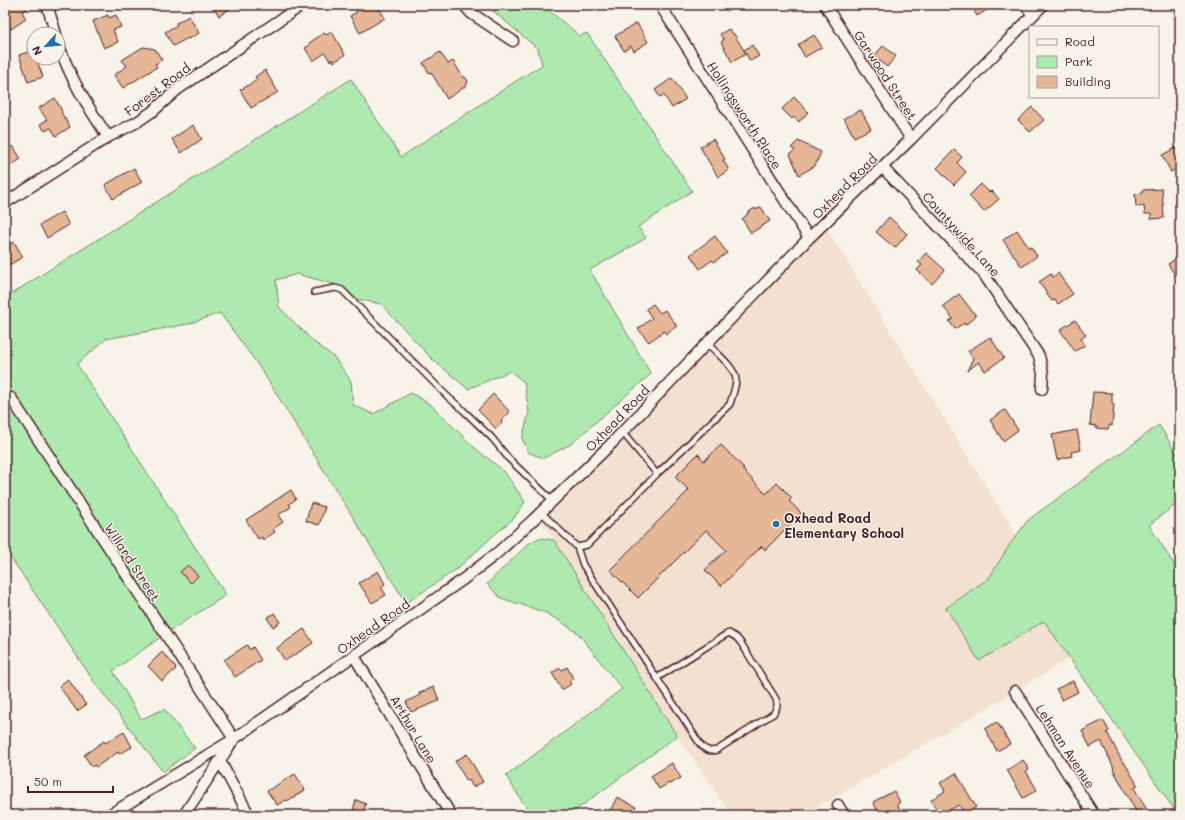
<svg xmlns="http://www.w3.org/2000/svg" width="1185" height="820" font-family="Mali,sans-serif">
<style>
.built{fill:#f2e1d0}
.green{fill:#aeeab0;stroke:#7c846e}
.building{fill:#e6b797;stroke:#4a1f2b}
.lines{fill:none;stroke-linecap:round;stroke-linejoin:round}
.service-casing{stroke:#4a1f2b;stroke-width:8}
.minor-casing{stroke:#4a1f2b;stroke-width:13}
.service{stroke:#f7f3e8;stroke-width:5}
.minor{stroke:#f7f3e8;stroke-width:10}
.poi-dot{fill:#1f6fb2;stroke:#f7f3e8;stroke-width:1.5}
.labels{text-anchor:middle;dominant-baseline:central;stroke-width:3;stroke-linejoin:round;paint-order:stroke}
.street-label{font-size:13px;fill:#4a1f2b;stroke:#f7f3e8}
.poi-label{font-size:13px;font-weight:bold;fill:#4a1f2b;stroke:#f7f3e8;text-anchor:start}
</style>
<rect width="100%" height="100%" fill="#f7f3e8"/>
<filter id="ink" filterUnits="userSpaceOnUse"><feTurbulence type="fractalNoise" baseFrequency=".025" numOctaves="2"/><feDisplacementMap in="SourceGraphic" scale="8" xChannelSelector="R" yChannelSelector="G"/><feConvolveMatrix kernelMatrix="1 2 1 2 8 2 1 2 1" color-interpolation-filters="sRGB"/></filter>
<g filter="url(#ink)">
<path class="built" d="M824,224l189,306 74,117 -83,51 -200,117h-72l-55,-79 -123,-196 -15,-22z"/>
<path class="green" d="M486,5h56l38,31 7,-3 105,158 -54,36 8,11 -56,32 61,104 -36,31 -44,39 -27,14 -15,-5 -7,-14 7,-27 -5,-30 -14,-11 -42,18 -37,-31 -50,-54 -25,-5 -19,-14 -40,-11 -21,6 3,27 35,35 20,15 17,24 2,24 20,9 38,-21 20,12 45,44 28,22 21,31 -11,16 -20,17 -37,34 -51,34 -145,-234 -41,-56 -32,11 -82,15 -29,25 149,231 -61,39 -52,37 28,48 23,-10 31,39 -32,24 -68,-89 -90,-134v-251l346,-219 50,78 112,-74 29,-18 -4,-16z
M1159,425l21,34v42l-31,24 31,49v241h-2l-134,-194 -65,40 -33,-53 43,-30 20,-32 19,-26z
M539,538l15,2 123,196 -108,79h-38l-25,-39 116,-87 -44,-56 -18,-12 -16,-9 -43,-14 -14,-14 41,-40z"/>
<path class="building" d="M6,5h26l-10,7 4,7 -21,14v-18l5,-4z
M212,5h24l-17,11z
M363,5h14l8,13 -25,15 -10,-17 7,-4 -1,-2z
M971,5h24l-18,11z
M108,15l1,3 7,-3 5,12 -8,3 5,12 -14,6 -11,-27z
M189,16l10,17 -10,6 -1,-1 -15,8 -8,-14 12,-7 -1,-2z
M637,23l11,19 -14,9 -3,-5 -7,5 -9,-15z
M729,29l4,5h1l12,20 -14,8 -11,-20 3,-2 -4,-6z
M332,32l13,23 -11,7 -1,-3 -3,2 -5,-8 -12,8 -8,-13 5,-3 -1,-2 15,-10 2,2z
M814,35l8,12 -17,10 -7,-12z
M752,45l7,11 -9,5 -6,-11z
M883,46l13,10 -9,11 -13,-11z
M143,47l12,2 7,11 -7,4 2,3 -34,21 -9,-13 13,-9 -5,-6z
M34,50v8h2l7,19 -15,5 -9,-27z
M440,52l8,12 5,-3 10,16h2l3,4 -2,5 -19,13 -16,-27 -2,1 -6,-10z
M265,70l13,22 -27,16 -11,-18 17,-10 -2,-3z
M672,78l14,21 -14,9 -8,-13 -4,2 -5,-7z
M794,97l14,15 -9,10 -5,-5 -2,2 -10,-10z
M55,98l7,13 -1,1 9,15 -14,9 -5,-8 -6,3 -5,-7 7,-4 -8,-12z
M1032,107l12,13 -14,12 -12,-12z
M861,110l10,19 -17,8 -10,-19z
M193,125l9,14 -21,14 -9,-14z
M713,139l12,20 -2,1 6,10 -11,7 -18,-30z
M798,141l23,11 -6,14 -16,9 -9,-21 5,-4 -4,-2z
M13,146l8,13 -16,10v-18z
M1180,146v21l-9,5 -9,-17z
M954,150l8,7 -5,6 9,9 -12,13 -17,-17z
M134,168l8,14 -29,17 -8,-14z
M981,184l8,8 3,-1 7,8 -15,13 -15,-16z
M1162,189l2,29 -13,1v-5h-6l-1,-8 -8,1 -1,-13 7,-1 1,-3z
M761,207l9,14 -19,12 -9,-14 6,-5 -1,-1 8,-5 1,2z
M62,212l7,13 -22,13 -7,-13z
M889,217l18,17 -12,14 -19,-16z
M1017,230l12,18 2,-1 6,9 -15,11 -19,-27z
M715,236l12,17 -13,9 -2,-2 -12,9 -10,-14z
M14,242l9,15 -18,10v-20z
M926,253l19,17 -13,14 -15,-14 5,-5 -4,-3z
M1180,256v27l-12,-19z
M1058,273l15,21 -15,10 -3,-4 -3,1 -13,-19 12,-8 2,3z
M959,294l17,22 -11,9 -1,-2 -9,6 -6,-8 4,-2 -10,-13z
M653,304l7,9 5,-3 12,16 -11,8 -2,-3 -15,11 -11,-13 14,-11 -6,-9z
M1075,320l11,15 -5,4 4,6 -10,6 -15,-21z
M990,337l14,21 -19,13 -6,-9 -12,9 6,-13 -5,-7z
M1093,392l19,1v11l2,1 -2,21 -2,-1 -2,4 -12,-1v-2l-6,-1z
M493,394l17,18 -9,9 1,1 -6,7 -18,-19z
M1005,410l13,20 -15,11 -13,-21z
M1077,430l4,20 -10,2 1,4 -15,4 -5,-25z
M721,445l23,23 -2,1 24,25 11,-11 15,15 -3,3 12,12 -36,37 -3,-4 -41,40 -16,-16 21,-20 -20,-20 -68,68 -28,-28 79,-80 -14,-13 23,-23 6,7z
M291,490l5,9 -7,5 2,3 -13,8 5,7 -10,7 2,3 -12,8 -1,-3 -4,2 -12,-19z
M311,503l14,4 -6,18 -13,-4z
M188,565l10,11 -7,7 -11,-11z
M378,571l7,13 -4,3 5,8 -14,8 -13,-20z
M274,613l6,9 -7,5 -6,-9z
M304,629l9,14 -28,18 -8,-13z
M247,645l3,5 3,-3 8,13 -26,17 -11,-17z
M162,652l14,15 -1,1 1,1 -14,12 -14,-15z
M567,667l6,11 -4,3 2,3 -9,6 -10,-17 8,-5 2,2z
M68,679l18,26 -9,6 -18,-25z
M1073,681l5,11 -16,8 -6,-11z
M434,687l5,14 -28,11 -5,-10 14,-7 -1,-2z
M1103,720l6,11 -2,1 16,31 1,-1 14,24 -4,2 16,27h-12l-25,-46 1,-1 -13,-27 -11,6 -8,-16z
M997,722l13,22 -13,7 -12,-22z
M124,732l8,15 -13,7 -1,-2 -22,15 -2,-2 -2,2 -8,-12 20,-14 1,2z
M467,754l16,28 -10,5 -4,-7 -2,1 -12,-20z
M1023,760l6,9 -3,2 11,19 -14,8 -16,-28z
M672,763l9,15 -11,6 -1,-1 -10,6 -8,-13z
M956,773l20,34 -11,7 -6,-9 -19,10 -9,-15 14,-9 -5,-8z
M295,774l10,16 -18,11 -1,-1 -9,5 -10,-14z
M894,791l6,11 -3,2 6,11h-23l-7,-13z
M617,797l19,10 -5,8h-20l1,-3 -2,-1z
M356,800l10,4 -3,9 -10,-3z"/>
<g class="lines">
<g class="service-casing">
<path id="service" d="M314,292l21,-4 7,2 106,107 15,13 29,28 17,21 44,42
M622,432l35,42
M541,512l36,35 10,-2 70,-71 73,-70c2,-8 6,-16 6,-25 -1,-12 -21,-27 -29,-36
M577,547l6,18 117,179c5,6 9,8 17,6l56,-36c4,-6 5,-8 3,-15l-35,-56 -4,-5 -8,-5 -4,2 -68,43"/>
</g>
<g class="minor-casing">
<path id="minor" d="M47,5l9,29
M464,5l7,8 42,28
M660,5l149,233
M825,5l86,134
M1026,5l6,10
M58,42c11,35 30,65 50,95
M882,167l101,106 56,83 4,17 -1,16
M5,203l103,-66 29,-15 16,-11 25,-22 124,-84
M11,398l223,341 -125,76
M354,656l97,159
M1015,691l79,124
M220,761l29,54
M838,805l6,10
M184,815l50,-76 227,-158 35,-27 37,-34 80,-78 98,-103 98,-101 102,-99 132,-134"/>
</g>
<use href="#service" class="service"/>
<use href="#minor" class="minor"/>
</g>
</g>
<circle class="poi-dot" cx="776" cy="524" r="4"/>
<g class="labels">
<g class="street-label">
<text transform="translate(886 75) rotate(57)">Garwood Street</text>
<text transform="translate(157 89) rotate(-37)">Forest Road</text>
<text transform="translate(745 115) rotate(57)">Hollingsworth Place</text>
<text transform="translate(844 186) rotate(-45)">Oxhead Road</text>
<text transform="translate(962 234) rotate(48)">Countywide Lane</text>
<text transform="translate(617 418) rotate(-46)">Oxhead Road</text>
<text transform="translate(133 562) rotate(57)">Willard Street</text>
<text transform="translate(373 626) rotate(-35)">Oxhead Road</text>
<text transform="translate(414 729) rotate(59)">Arthur Lane</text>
<text transform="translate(1066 746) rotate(57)">Lehman Avenue</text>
</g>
<g class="poi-label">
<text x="784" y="517">Oxhead Road<tspan x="784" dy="15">Elementary School</tspan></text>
</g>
</g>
<rect width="1185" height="820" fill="none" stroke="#f7f3e8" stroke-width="20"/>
<rect x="10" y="10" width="1165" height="800" fill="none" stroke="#4a1f2b" stroke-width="1.5" filter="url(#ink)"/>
<rect x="1029" y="26" width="130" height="72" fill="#f7f3e8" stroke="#b29e9c"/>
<rect x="1037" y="39" width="20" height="6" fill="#f7f3e8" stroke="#b29e9c"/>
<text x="1065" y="46" font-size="12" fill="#4a1f2b">Road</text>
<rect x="1037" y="56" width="20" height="12" fill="#aeeab0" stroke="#b29e9c"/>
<text x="1065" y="66" font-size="12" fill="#4a1f2b">Park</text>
<rect x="1037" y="76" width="20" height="12" fill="#e6b797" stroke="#b29e9c"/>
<text x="1065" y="86" font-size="12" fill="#4a1f2b">Building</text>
<g transform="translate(46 46) rotate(243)"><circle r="19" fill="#f7f3e8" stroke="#b29e9c"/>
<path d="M0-3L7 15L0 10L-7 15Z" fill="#1f6fb2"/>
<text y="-6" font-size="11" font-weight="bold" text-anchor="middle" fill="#4a1f2b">N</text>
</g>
<path d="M28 786v6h85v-6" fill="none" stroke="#4a1f2b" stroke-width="2"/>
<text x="34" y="786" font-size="12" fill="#4a1f2b" stroke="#f7f3e8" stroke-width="3" paint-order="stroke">50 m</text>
</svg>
